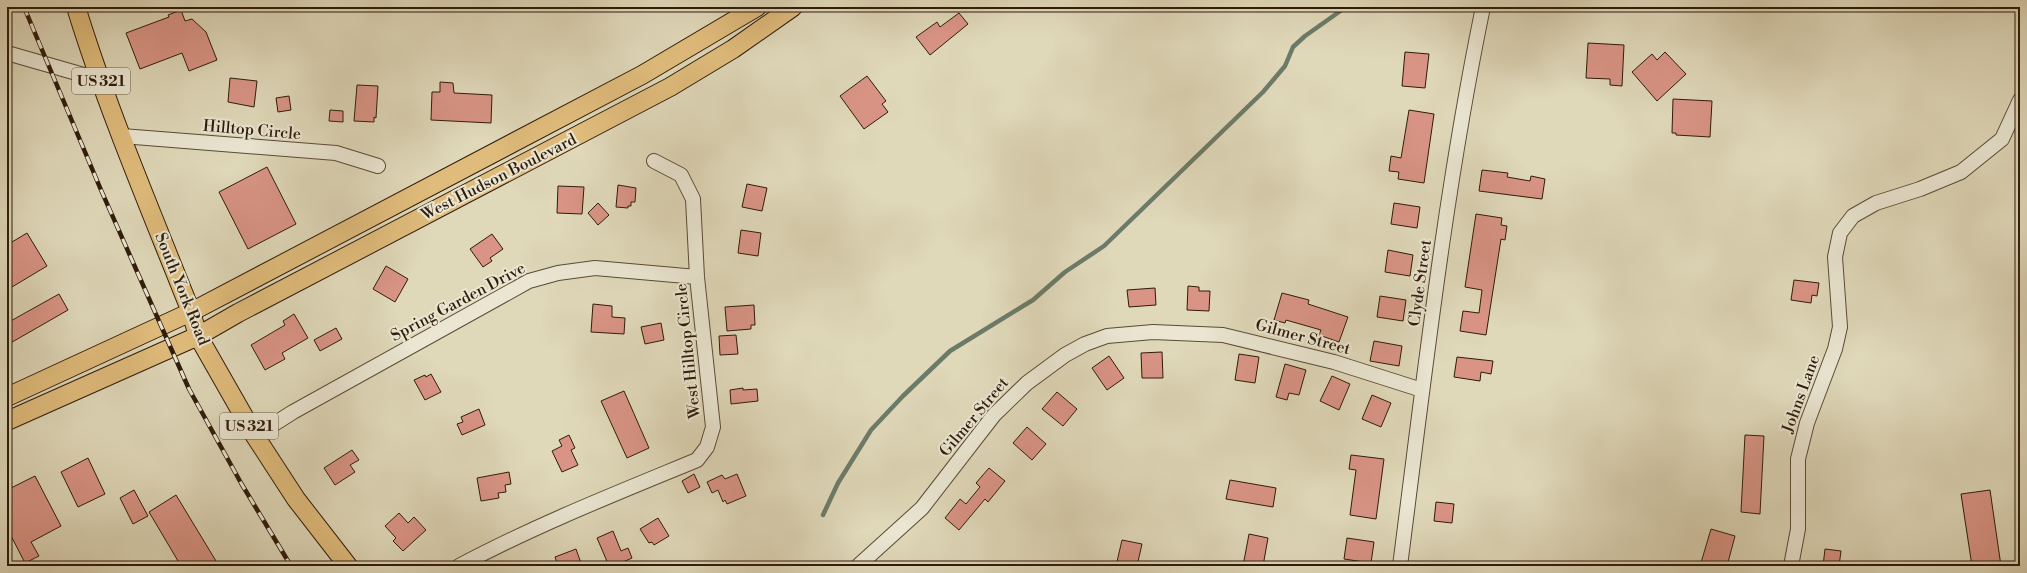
<svg xmlns="http://www.w3.org/2000/svg" width="2027" height="573" font-family="'Libre Bodoni',serif">
<style>
.lines{fill:none;stroke-linecap:round;stroke-linejoin:round}
.stream{stroke:#6c7b69;stroke-width:4.5}
.building{fill:#d99485;stroke:#2f1b0a}
.minor-casing{stroke:#5b4a36;stroke-width:16}
.major-casing{stroke:#2f1b0a;stroke-width:20}
.minor{stroke:#eae6d2;stroke-width:14}
.major{stroke:#e0bc7c;stroke-width:18}
.rail-casing{stroke:#2f1b0a;stroke-width:4.5}
.rail{stroke:#eae6d2;stroke-width:3;stroke-dasharray:9;stroke-linecap:butt}
.labels{text-anchor:middle;dominant-baseline:central;stroke-width:4;stroke-linejoin:round;paint-order:stroke}
.shield{fill:#eae6d2;stroke:#675846;stroke-width:1}
.shield-label{font-size:15px;font-weight:bold;fill:#2f1b0a}
.street-label{font-size:16px;fill:#2f1b0a;stroke:#eae6d2}
</style>
<rect width="100%" height="100%" fill="#dfd8b9"/>
<filter id="stains"><feTurbulence type="fractalNoise" baseFrequency=".005" numOctaves="4"/><feColorMatrix values="0 0 0 0 .2 0 0 0 0 .09 0 0 0 0 .02 0 0 0 .5 -.17"/></filter>
<radialGradient id="worn" r=".72"><stop offset=".6" stop-color="#630" stop-opacity="0"/><stop offset="1" stop-color="#630" stop-opacity=".3"/></radialGradient>
<g class="lines">
<path class="stream" d="M823,515l15,-32 33,-53 32,-34 47,-45 83,-51 32,-28 39,-26 159,-154 22,-26 8,-19 12,-11 41,-29"/>
</g>
<path class="building" d="M181,10l4,11 7,-2 14,13 11,28 -28,11 -7,-18 -42,16 -14,-36 43,-16 -1,-2z
M959,13l9,11 -38,31 -14,-18 21,-15 3,5z
M1588,43l36,2 -2,41 -12,-1v-6l-24,-1z
M1405,52l24,2 -4,34 -23,-2z
M1665,52l21,22 -29,27 -25,-29 20,-18 5,6z
M867,76l19,25 -4,3 6,8 -24,17 -24,-33z
M230,78l27,3 -3,26 -26,-5z
M440,82l13,1 1,10 38,2 -1,28 -60,-3 1,-28h8z
M357,85l21,1 -2,32 -2,-1v5l-20,-1z
M289,96l2,14 -13,2 -2,-14z
M1673,99l39,2 -2,36 -34,-2v-2h-4z
M330,110l13,1v11l-14,-1z
M1409,110l25,4 -10,69 -26,-4 1,-7 -10,-1 2,-15 10,2z
M267,167l29,57 -48,25 -29,-57z
M1482,170l26,3 -1,4 23,4 1,-5 14,3 -3,20 -63,-8z
M747,184l20,4 -5,23 -20,-4z
M618,185l18,3 -1,14h-4v4h-3v2l-12,-1z
M558,186l26,1 -2,27 -25,-1z
M598,203l11,12 -11,10 -10,-12z
M1394,203l26,4 -3,21 -26,-4z
M1476,214l26,4 -1,7 6,1 -2,14 -4,-1 -15,96 -26,-4 3,-20 16,2 3,-23 -17,-3z
M741,230l20,3 -3,23 -20,-3z
M27,233l20,33 -40,24v-45z
M492,234l11,15 -13,9 2,3 -9,6 -13,-18z
M1388,250l25,5 -3,21 -25,-4z
M386,266l22,13 -13,23 -22,-13z
M1794,280l25,3 -2,13 -5,-1 -1,8 -20,-3z
M1188,286l11,1v4h11l-1,20 -22,-1z
M1155,288l1,17 -27,2 -2,-17z
M1282,293l27,7 -1,4 40,13 -9,25 -20,-7 2,-5 -35,-10 -1,3 -11,-3z
M59,294l9,16 -61,35v-22z
M1380,296l26,4 -3,21 -26,-4z
M593,304l19,2v11l13,1 -1,16 -33,-2z
M754,305l1,20h-4v4l-24,2 -2,-24z
M294,314l14,24 -26,15 3,6 -20,11 -14,-25 34,-20 -2,-4z
M661,323l3,17 -19,4 -4,-17z
M336,328l6,11 -22,12 -6,-11z
M736,335l2,19 -18,1 -1,-19z
M1374,341l28,5 -3,20 -29,-5z
M1162,352l1,26h-21l-1,-25z
M1239,354l20,3 -4,26 -20,-3z
M1109,356l15,22 -17,12 -15,-22z
M1457,357l36,4 -2,13 -10,-2 -1,9 -26,-4z
M1285,364l21,6 -7,25 -10,-2 -2,7 -11,-3z
M431,374l10,18 -16,8 -11,-20 11,-5 1,2z
M1332,376l18,8 -11,26 -19,-9z
M743,388v2l14,-1 1,12 -27,3 -1,-14z
M624,391l25,57 -22,10 -26,-57z
M1057,392l20,17 -14,17 -21,-17z
M1372,395l19,8 -10,24 -19,-8z
M479,409l6,16 -23,10 -5,-11 6,-2 -2,-5z
M1027,427l19,17 -14,16 -19,-17z
M569,435l6,13 -4,2 7,15 -16,7 -10,-21 10,-5 -3,-6z
M1745,435l19,1 -4,78 -19,-2z
M352,450l7,10 -9,5 5,7 -20,13 -11,-17z
M1351,455l33,4 -8,60 -26,-4 6,-45 -7,-1z
M88,458l17,36 -27,13 -17,-35z
M989,468l16,13 -17,21 -3,-3 -26,31 -14,-12 15,-19 6,5 14,-17 -4,-4z
M509,472l2,12 -6,1 1,7 -8,1 1,5 -18,3 -4,-23z
M694,474l6,13 -12,6 -6,-12z
M737,474l9,22 -19,8 -2,-4 -2,2 -5,-12 -6,3 -5,-11 15,-7 3,4z
M35,476l26,50 -30,16 8,14 -14,7 -18,-35v-38z
M1230,480l46,8 -3,19 -47,-8z
M134,490l14,26 -15,8 -13,-26z
M1990,490l11,76h-29l-11,-72z
M176,495l43,71h-38l-32,-54z
M1436,502l18,2 -2,19 -18,-2z
M399,513l9,10 6,-6 12,13 -23,21 -10,-10 3,-3 -11,-12z
M658,518l11,18 -15,9 -2,-3 -3,1 -9,-14z
M1711,529l24,7 -8,30h-27z
M613,531l8,20 7,-3 4,10 -18,8h-5l-12,-28z
M1249,534l19,4 -5,28h-20z
M1347,538l27,4 -3,21 -27,-4z
M1122,540l20,4 -5,22h-21z
M576,549l6,17h-24l-3,-9z
M1825,549l16,2 -2,15h-16z"/>
<g class="lines">
<g class="minor-casing">
<path id="minor" d="M7,53l94,27
M122,136l214,17 42,13
M255,436l38,-24 236,-131 29,-8 37,-5 102,9
M459,566c77,-41 158,-73 238,-106l10,-13 6,-20 -16,-150 -4,-78 -12,-24 -27,-14
M858,566l64,-58 72,-93 33,-32 38,-28 20,-11 22,-8 46,-4 70,3 111,27 88,28
M1400,566c24,-187 45,-375 83,-559
M1791,566l7,-37v-70l9,-36 28,-74 5,-22 -5,-70 5,-24 13,-17 23,-13 44,-14 41,-17 41,-33 18,-39"/>
</g>
<g class="major-casing">
<path id="major" d="M76,7c32,104 75,204 115,305l7,24 57,100 41,63 52,67
M7,397l184,-85 451,-237 115,-68
M7,421l191,-85 40,-23 432,-226 63,-38 60,-42"/>
</g>
<use href="#minor" class="minor"/>
<use href="#major" class="major"/>
<g class="rail-casing">
<path id="rail" d="M24,7l77,183 88,199 52,94 50,83"/>
</g>
<use href="#rail" class="rail"/>
</g>
<g class="labels">
<g class="shield">
<rect x="72" y="68" width="58" height="26" rx="3"/>
<rect x="220" y="413" width="58" height="26" rx="3"/>
</g>
<g class="shield-label">
<text x="101" y="81">US 321</text>
<text x="249" y="426">US 321</text>
</g>
<g class="street-label">
<text transform="translate(252 130) rotate(5)">Hilltop Circle</text>
<text transform="translate(499 177) rotate(-27)">West Hudson Boulevard</text>
<text transform="translate(1420 283) rotate(-82)">Clyde Street</text>
<text transform="translate(182 289) rotate(68)">South York Road</text>
<text transform="translate(458 302) rotate(-28)">Spring Garden Drive</text>
<text transform="translate(1303 337) rotate(15)">Gilmer Street</text>
<text transform="translate(688 351) rotate(-96)">West Hilltop Circle</text>
<text transform="translate(1801 394) rotate(-70)">Johns Lane</text>
<text transform="translate(974 417) rotate(-50)">Gilmer Street</text>
</g>
</g>
<rect width="2027" height="573" fill="none" stroke="#dfd8b9" stroke-width="24"/>
<rect x="8" y="8" width="2011" height="557" fill="none" stroke="#2f1b0a" stroke-width="2"/>
<rect x="12" y="12" width="2003" height="549" fill="none" stroke="#2f1b0a"/>
<rect width="100%" height="100%" filter="url(#stains)"/>
<rect width="100%" height="100%" fill="url(#worn)"/>
</svg>
